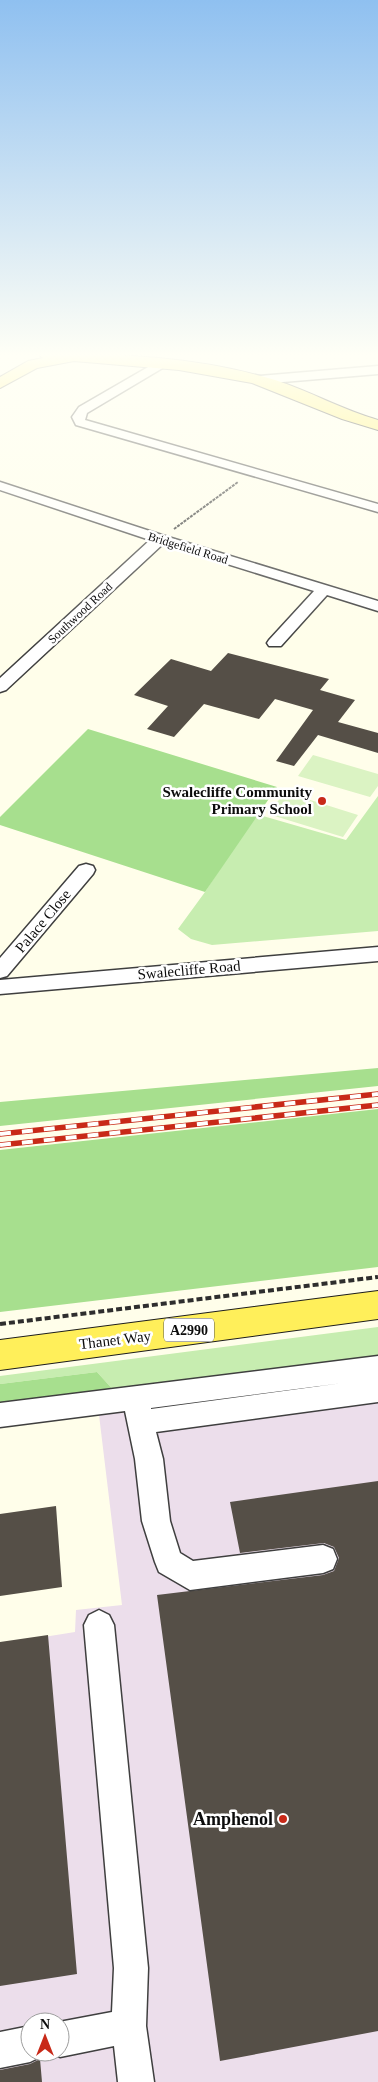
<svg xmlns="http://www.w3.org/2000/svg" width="378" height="2082" font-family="Georgia,serif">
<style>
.industrial{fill:#ecdeeb;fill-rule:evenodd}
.green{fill:#c7edb0}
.forest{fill:#a7df8e}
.pitch{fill:#dbf3c3}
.building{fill:#554f47}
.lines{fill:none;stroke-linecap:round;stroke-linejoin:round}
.minor-casing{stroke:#3f3f3f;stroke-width:3}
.major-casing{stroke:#1d1d1d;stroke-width:2}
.path-far1{stroke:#2e2e2e;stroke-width:2;stroke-dasharray:3 1;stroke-linecap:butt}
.path{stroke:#2e2e2e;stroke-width:4;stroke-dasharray:6 3;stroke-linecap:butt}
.minor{fill:#fff;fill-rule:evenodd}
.major{fill:#ffef5a;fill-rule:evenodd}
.rail-casing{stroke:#c82918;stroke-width:5.5}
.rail{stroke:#fff;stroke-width:4;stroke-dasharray:11;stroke-linecap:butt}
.poi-dot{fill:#c82918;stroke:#fff;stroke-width:2}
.labels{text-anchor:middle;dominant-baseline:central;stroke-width:5;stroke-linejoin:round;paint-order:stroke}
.far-street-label{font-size:12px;fill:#0c0c0c;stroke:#fff}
.shield{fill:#fff;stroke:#555;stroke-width:1}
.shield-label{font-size:14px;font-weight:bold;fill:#0c0c0c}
.poi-label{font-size:15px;font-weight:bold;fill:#0c0c0c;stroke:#fff;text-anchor:end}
.street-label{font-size:15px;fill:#0c0c0c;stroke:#fff}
.near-poi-label{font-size:18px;font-weight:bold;fill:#0c0c0c;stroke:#fff;text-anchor:end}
</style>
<rect width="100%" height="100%" fill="#fffeea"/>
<path class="industrial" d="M378,1377v705h-378v-438l75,-12 1,-22 46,-5 -23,-190zM30,2022h30v30h-30z"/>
<path class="green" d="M378,796v135l-166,14 -21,-6 -13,-10 27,-37 51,-78 90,26z
M378,1327v33l-262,33 -19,-21 -97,12v-8z"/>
<path class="forest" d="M88,729l189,58 -72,105 -205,-67v-8z
M378,1068v18l-378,40v-24z
M378,1109v158l-378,45v-162z
M97,1372l19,21 -116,17v-26z"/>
<path class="pitch" d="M313,755l65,19v12l-8,11 -72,-21z
M285,792l73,23 -15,22 -75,-23z"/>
<path class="building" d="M228,653l101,26 -9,11 35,10 -17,22 40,11v20l-60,-18 -24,31 -18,-5 37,-51 -38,-11 -16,20 -55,-15 -30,33 -27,-8 21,-23 -34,-11 37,-36 40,12z
M378,1481v550l-158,30 -63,-466 166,-20 11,-4 5,-13 -5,-11 -10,-4 -84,10 -10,-51z
M56,1506l6,81 -62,9v-82z
M48,1635l29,339 -77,12v-344z
M40,2059l2,23h-42v-12l30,-6z"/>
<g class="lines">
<g class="minor-casing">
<path id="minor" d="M162,359l6,4 -2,3 -79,47 -2,7 293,84v8l-302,-87 -4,-8 7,-10z
M378,366v8l-119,10 -6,-4 6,-4z
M0,482l165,54 213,65v10l-51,-16 -46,51h-12l-2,-3 2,-3 45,-49 -151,-47 -157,146 -6,2v-14l150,-138 -150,-50z
M86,864l7,2 2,4 -2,4 -86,102 -7,2v-20l79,-92z
M378,947v14l-378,33v-14z
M378,1356v46l-222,30 7,27 7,62 10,32 13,8 130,-16 10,4 4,10 -4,10 -10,4 -133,17 -31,-18 -4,-10 -13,-41 -7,-62 -10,-48 -125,16v-24zM343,1383l-192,26v-1z
M99,1610l10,5 5,10 34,343 -2,58 8,56h-36l-4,-36 -54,11 -11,-5h11l-1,-30 53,-10 2,-44 -30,-343 5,-10z
M30,2026v26h14l-2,4 -12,6 -30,6v-36z"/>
</g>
<g class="major-casing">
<path id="major" d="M38,354c80,-1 161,3 237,26 35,11 67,30 103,40v10l-36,-11 -90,-36 -73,-13 -105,-9 -37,7 -37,20v-11l28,-16 15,-3z
M378,1291v28l-378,51v-30z"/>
</g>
<path class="path-far1" d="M174,529l64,-47"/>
<path class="path" d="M0,1324l378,-47"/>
<use href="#minor" class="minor"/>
<use href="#major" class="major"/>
<g class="rail-casing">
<path id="rail" d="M0,1134l378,-40
M0,1145l378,-40"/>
</g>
<use href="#rail" class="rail"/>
</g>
<linearGradient id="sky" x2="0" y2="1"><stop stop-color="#8fc0f0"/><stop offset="0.55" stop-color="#fffff6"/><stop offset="1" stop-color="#fffff6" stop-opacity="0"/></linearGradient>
<rect width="378" height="645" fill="url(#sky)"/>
<g class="poi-dot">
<circle cx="322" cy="801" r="5"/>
<circle cx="283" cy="1819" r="5"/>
</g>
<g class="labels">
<g class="far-street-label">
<text transform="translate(188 548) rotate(17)">Bridgefield Road</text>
<text transform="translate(80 613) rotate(-43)">Southwood Road</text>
</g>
<rect class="shield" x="164" y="1318.5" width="50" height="23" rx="4"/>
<g class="shield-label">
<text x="189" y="1330">A2990</text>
</g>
<g class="poi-label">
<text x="312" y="792">Swalecliffe Community<tspan x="312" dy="17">Primary School</tspan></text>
</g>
<g class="street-label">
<text transform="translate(43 921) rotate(-50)">Palace Close</text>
<text transform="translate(189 970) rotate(-5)">Swalecliffe Road</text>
<text transform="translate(115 1340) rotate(-7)">Thanet Way</text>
</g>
<g class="near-poi-label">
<text x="273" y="1819">Amphenol</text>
</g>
</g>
<g transform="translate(45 2037)"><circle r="24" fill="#ffffff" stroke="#9e9e9e"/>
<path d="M0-4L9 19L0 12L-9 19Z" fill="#c82918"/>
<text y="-8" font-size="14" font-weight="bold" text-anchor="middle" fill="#0c0c0c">N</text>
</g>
</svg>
